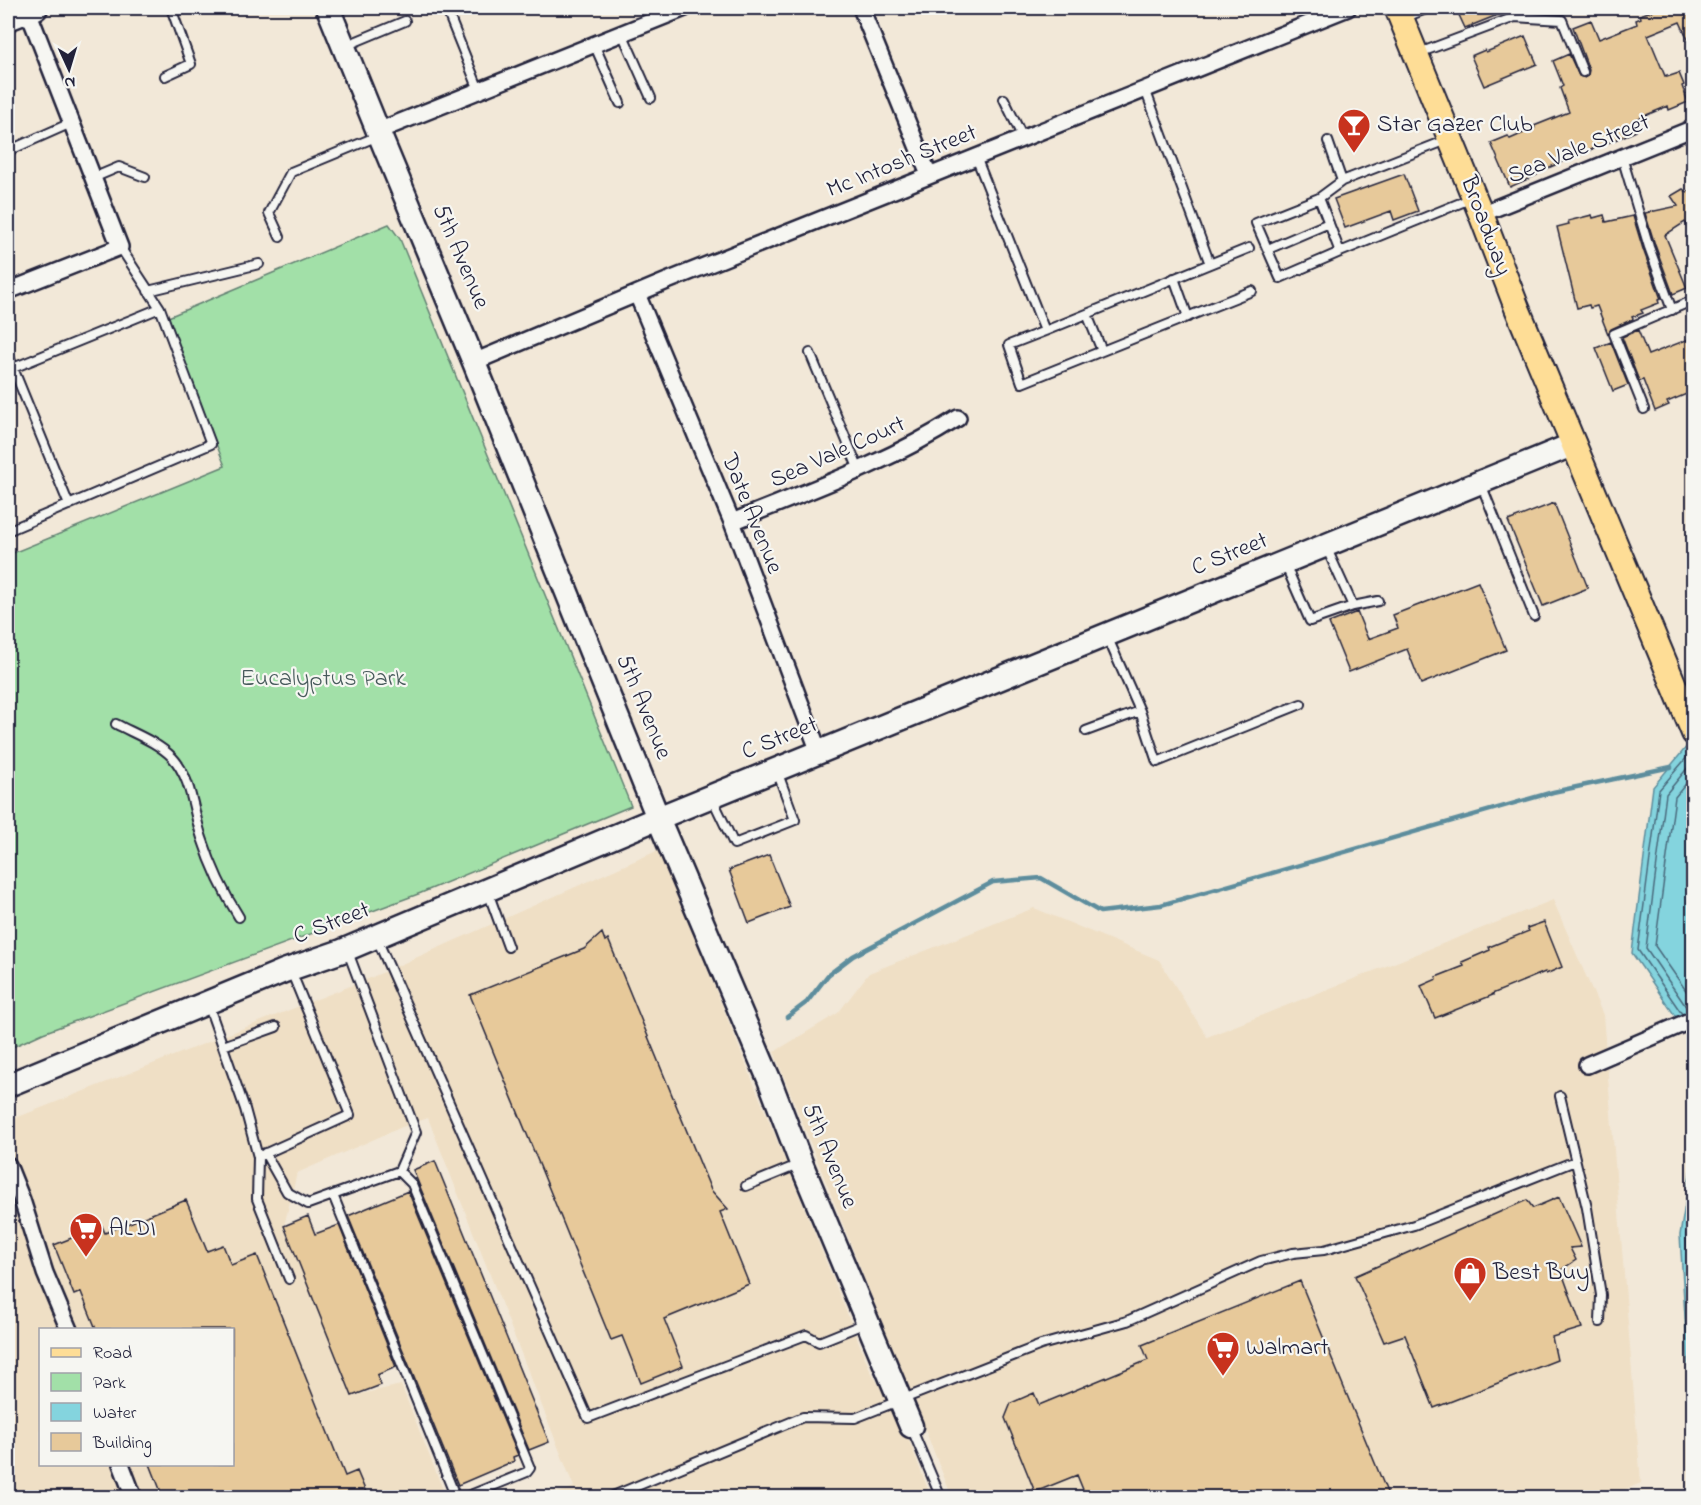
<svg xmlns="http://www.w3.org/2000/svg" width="1701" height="1505" font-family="'Indie Flower',sans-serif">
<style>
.built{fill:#efdfc5;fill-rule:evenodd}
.green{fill:#a2e0a8;stroke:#628172;stroke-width:1.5}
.water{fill:#84d4de;stroke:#5d8d9d;stroke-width:1.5}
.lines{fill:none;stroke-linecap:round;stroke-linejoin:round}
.shore{stroke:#49697c;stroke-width:1.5}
.stream{stroke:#5d8d9d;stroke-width:4.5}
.building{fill:#e7c99a;stroke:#22223b;stroke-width:1.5}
.lane-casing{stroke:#22223b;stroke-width:12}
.street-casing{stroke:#22223b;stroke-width:20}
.secondary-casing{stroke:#22223b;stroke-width:27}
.primary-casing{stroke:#22223b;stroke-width:28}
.lane{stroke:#f6f6f2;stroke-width:8}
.street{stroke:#f6f6f2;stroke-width:15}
.secondary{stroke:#f6f6f2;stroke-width:22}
.primary{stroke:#fedd96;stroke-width:24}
.labels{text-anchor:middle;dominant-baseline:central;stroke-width:4.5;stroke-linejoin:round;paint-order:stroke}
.poi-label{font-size:24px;fill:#22223b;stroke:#f6f6f2;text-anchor:start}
.street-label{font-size:24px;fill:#22223b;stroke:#f6f6f2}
.park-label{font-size:24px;fill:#485b5c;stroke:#f6f6f2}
</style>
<rect width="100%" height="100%" fill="#f2e8d8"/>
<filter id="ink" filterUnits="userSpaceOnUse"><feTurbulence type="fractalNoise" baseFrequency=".0167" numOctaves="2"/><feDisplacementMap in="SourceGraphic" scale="12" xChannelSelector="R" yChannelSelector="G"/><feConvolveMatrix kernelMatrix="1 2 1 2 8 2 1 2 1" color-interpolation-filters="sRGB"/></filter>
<g filter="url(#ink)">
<path class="built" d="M659,850l211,520 35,60 26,67h-382l25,-10 -146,-369 -26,9 -105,46 -13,53 68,170 49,-11 45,112 -438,1v-377l360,-142zM40,1330h192v134h-192z
M1553,900l50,115 38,468 -36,15 -653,-1 -178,-445 64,-39 31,-40 165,-65 125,52 48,77z"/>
<path class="green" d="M389,224l11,15 231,567 -210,87 -378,140 -35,16v-494l217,-89 -59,-148z"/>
<path class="water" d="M1693,739v303l-61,-89 21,-166z
M1693,1156v259l-2,-1 -11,-179z"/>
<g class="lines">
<path class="shore" d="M1694,774l-19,23 -20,149 39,56
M1689,1011l-43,-63 20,-154 28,-34
M1682,1014l-44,-64 21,-160 35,-41
M1694,1190l-8,45 8,124"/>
<path class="stream" d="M787,1017l20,-15 21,-27 25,-19 140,-74 48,-4 59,34 61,-7 392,-113 118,-25"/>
</g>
<path class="building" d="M1472,8h43l-50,20 -7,-15z
M1660,8h34v45l-14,-31 -32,13 17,41 2,-1v2l12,-4 5,12 -2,1 6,16 -19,8 -1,-4 -36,15 4,10 -100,42 1,2 -27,12 -19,-44 17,-7 2,3 25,-11 -1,-2 35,-14 -9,-24 3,-2 -10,-25 16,-7 10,22 6,2 3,-3 1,-5 -16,-43 18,-7 8,19 38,-15 -1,-4 5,-2 -1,-3z
M1525,36l12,28 -53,22 -13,-30 14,-6 1,2z
M1404,174l14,37 -24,9 -3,-9 -46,17 -11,-29z
M1694,188v47l-9,-13 -20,13 22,53 -14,6 -18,-49 -10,-32 33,-7 -7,-10 12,-7 4,3z
M1592,215l1,3 11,-3 2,7 27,-6 10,33 18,50 -3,1 1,3 -18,7 2,3 -11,4 1,2 -22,10 -3,5 -11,-28 -7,2 -1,-3 -12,3 -20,-81 12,-3 -1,-3z
M1638,330l10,25 46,-18v54l-27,11 2,3 -14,6 -12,-31 -4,1 -17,-44z
M1611,342l17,43 -15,6 -17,-43z
M1554,503l34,85 -45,18 -35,-85z
M1478,582l28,68 -85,34 -14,-35 -58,23 -20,-49 28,-11 11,27 30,-11 -5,-13z
M769,855l21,52 -41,16 -20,-53z
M1544,922l18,45 -16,7 -1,-2 -53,22 1,1 -58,23 -14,-32 16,-7 -1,-2 28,-11 -2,-4 28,-12 -1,-3 40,-16 -2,-3z
M602,933l3,8 3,-2 103,251 17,19 -8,3 29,72 -85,35 19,47 -42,17 -19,-47 -11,4 -141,-345 114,-46z
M435,1161l114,281 -20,8 -116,-280z
M408,1191l110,264 -5,2 1,4 -56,24 -110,-269z
M1559,1197l22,50 -11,1 6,12 -15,10 21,58 -30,9 5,23 -123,48 -29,-73 -21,7 -29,-66 172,-76 6,8z
M186,1200l21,51 16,-6 8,20 26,-10 88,221 12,-5 11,26h-205l-13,-33h82v-135h-136l-15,-37 -7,3 -20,-50 48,-19 3,7z
M308,1216l7,18 24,-9 57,142 -19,8 4,10 -29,11 -68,-170z
M1300,1281l89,216h-303l-9,-22 -42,17 -30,-74 6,-15 23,-10 5,12 109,-45 -6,-15z"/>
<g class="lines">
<g class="lane-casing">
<path id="lane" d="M450,18l29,72
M1403,18l26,-10
M622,33l29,65
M594,44l26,59
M345,46l60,-25
M1419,53l96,-36 47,3 21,52
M165,76l26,-12 -20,-56
M1145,89l65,175
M1004,99l19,39
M1328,141l14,40 -23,17 21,54 130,-53
M8,151l63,-28
M976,157l69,174 -36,14 13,38 230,-92
M1622,157l27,90 23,63
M93,178l26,-11 26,10
M1342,181l105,-41
M1319,198l-63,25 24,55 60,-26
M280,237l-11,-24 22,-41 87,-36
M1268,249l61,-26
M1174,278l14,39
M148,291l111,-27
M1087,314l15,37
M1045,331l204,-83
M8,353l5,15 147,-60
M810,353l49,117
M13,368l56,137
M1644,409l-30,-75 80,-34
M1481,484l53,132
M12,529l199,-85 -51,-136 -40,-61
M1285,564l25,57 43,-15 -26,-57
M1353,606l25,-5
M1107,636l33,75 17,51 144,-58
M116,724c19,10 41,18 56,33 20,21 21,55 30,81 9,28 21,54 37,79
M1086,731l54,-20
M712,798l22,46 61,-24 -18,-49
M488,892l20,55
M377,939l211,479 218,-83 13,7 47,-19
M208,1004l37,105 13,48 -1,42 32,80
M223,1046l53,-19
M1560,1096l27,112 14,87 -1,27
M265,1153l22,39 21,12 91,-33 17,-39 -68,-180
M262,1155l88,-40 -59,-144
M399,1171l13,13 118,284 -3,4 -64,26
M746,1186l54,-22
M333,1195l123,303
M911,1427l30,71
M608,1498l195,-81 52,1 186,-73 86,-24 134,-60 32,-8 31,-3 90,-25 161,-64"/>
</g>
<g class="street-casing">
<path id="street" d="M861,8l68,167
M378,131l307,-123
M1481,214l213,-86
M8,291l112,-44 -92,-236
M637,294l95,228 87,230
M474,362l193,-81 681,-273
M732,522c76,-31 156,-59 226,-104
M1587,1065l107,-46
M8,1165l14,35 23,73 24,57
M121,1464l13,34"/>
</g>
<g class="secondary-casing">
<path id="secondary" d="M328,8l50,123 96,231 184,456 111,261 32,84 110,263
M8,19l28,-11
M8,1085l276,-114 58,-20 316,-133 916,-374"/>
</g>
<g class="primary-casing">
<path id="primary" d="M1397,8l84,206 36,94 177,425"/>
</g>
<use href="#lane" class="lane"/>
<use href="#street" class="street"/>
<use href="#secondary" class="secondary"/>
<use href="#primary" class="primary"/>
</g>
</g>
<defs>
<g id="bar-pin" transform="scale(1.725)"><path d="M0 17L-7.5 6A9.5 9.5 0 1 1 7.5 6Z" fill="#c8321e" stroke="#f6f6f2"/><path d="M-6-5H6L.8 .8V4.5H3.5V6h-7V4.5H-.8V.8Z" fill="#fff"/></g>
<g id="supermarket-pin" transform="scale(1.725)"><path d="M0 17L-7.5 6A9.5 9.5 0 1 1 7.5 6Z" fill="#c8321e" stroke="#f6f6f2"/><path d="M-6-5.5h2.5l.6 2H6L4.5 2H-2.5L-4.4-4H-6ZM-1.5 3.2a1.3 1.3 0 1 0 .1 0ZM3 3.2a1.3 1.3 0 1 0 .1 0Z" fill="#fff"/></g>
<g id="shop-pin" transform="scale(1.725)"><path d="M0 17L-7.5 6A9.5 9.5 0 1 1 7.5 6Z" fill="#c8321e" stroke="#f6f6f2"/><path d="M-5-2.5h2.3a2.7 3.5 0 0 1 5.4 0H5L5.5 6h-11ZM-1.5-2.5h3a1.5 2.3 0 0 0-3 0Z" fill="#fff"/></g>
</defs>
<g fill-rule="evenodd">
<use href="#bar-pin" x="1354" y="125"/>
<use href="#supermarket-pin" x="86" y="1229"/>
<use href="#shop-pin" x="1470" y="1273"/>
<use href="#supermarket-pin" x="1223" y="1348"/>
</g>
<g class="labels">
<g class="poi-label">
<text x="1377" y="125">Star Gazer Club</text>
<text x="109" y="1229">ALDI</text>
<text x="1493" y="1273">Best Buy</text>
<text x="1246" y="1348">Walmart</text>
</g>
<g class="street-label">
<text transform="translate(1579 150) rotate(-22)">Sea Vale Street</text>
<text transform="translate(902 162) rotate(-22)">Mc Intosh Street</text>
<text transform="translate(1485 226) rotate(69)">Broadway</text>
<text transform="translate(460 257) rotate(67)">5th Avenue</text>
<text transform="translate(838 453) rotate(-24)">Sea Vale Court</text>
<text transform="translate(751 514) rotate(68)">Date Avenue</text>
<text transform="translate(1230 555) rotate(-22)">C Street</text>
<text transform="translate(643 707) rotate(68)">5th Avenue</text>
<text transform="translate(780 739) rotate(-22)">C Street</text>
<text transform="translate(332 924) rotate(-21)">C Street</text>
<text transform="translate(829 1156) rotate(68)">5th Avenue</text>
</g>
<g class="park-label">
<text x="323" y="679">Eucalyptus Park</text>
</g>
</g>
<rect width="1701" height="1505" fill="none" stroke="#f6f6f2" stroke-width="30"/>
<rect x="15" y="15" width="1671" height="1475" fill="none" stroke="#22223b" stroke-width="2" filter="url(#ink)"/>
<rect x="39" y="1328" width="195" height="138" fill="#f6f6f2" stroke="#a1a1a9" stroke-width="1.5"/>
<rect x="51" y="1348" width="30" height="9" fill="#fedd96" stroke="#a1a1a9" stroke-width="1.5"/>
<text x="93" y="1358" font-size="18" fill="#22223b">Road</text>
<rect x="51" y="1373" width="30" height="18" fill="#a2e0a8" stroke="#a1a1a9" stroke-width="1.5"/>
<text x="93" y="1388" font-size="18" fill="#22223b">Park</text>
<rect x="51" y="1403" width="30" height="18" fill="#84d4de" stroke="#a1a1a9" stroke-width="1.5"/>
<text x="93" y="1418" font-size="18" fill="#22223b">Water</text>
<rect x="51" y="1433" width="30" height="18" fill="#e7c99a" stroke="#a1a1a9" stroke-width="1.5"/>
<text x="93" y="1448" font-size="18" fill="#22223b">Building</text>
<g transform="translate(69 69) rotate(176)" stroke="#f6f6f2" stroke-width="4.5" paint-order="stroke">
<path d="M0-4.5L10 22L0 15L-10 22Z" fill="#22223b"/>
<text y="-9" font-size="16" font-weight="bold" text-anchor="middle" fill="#22223b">N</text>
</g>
</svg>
